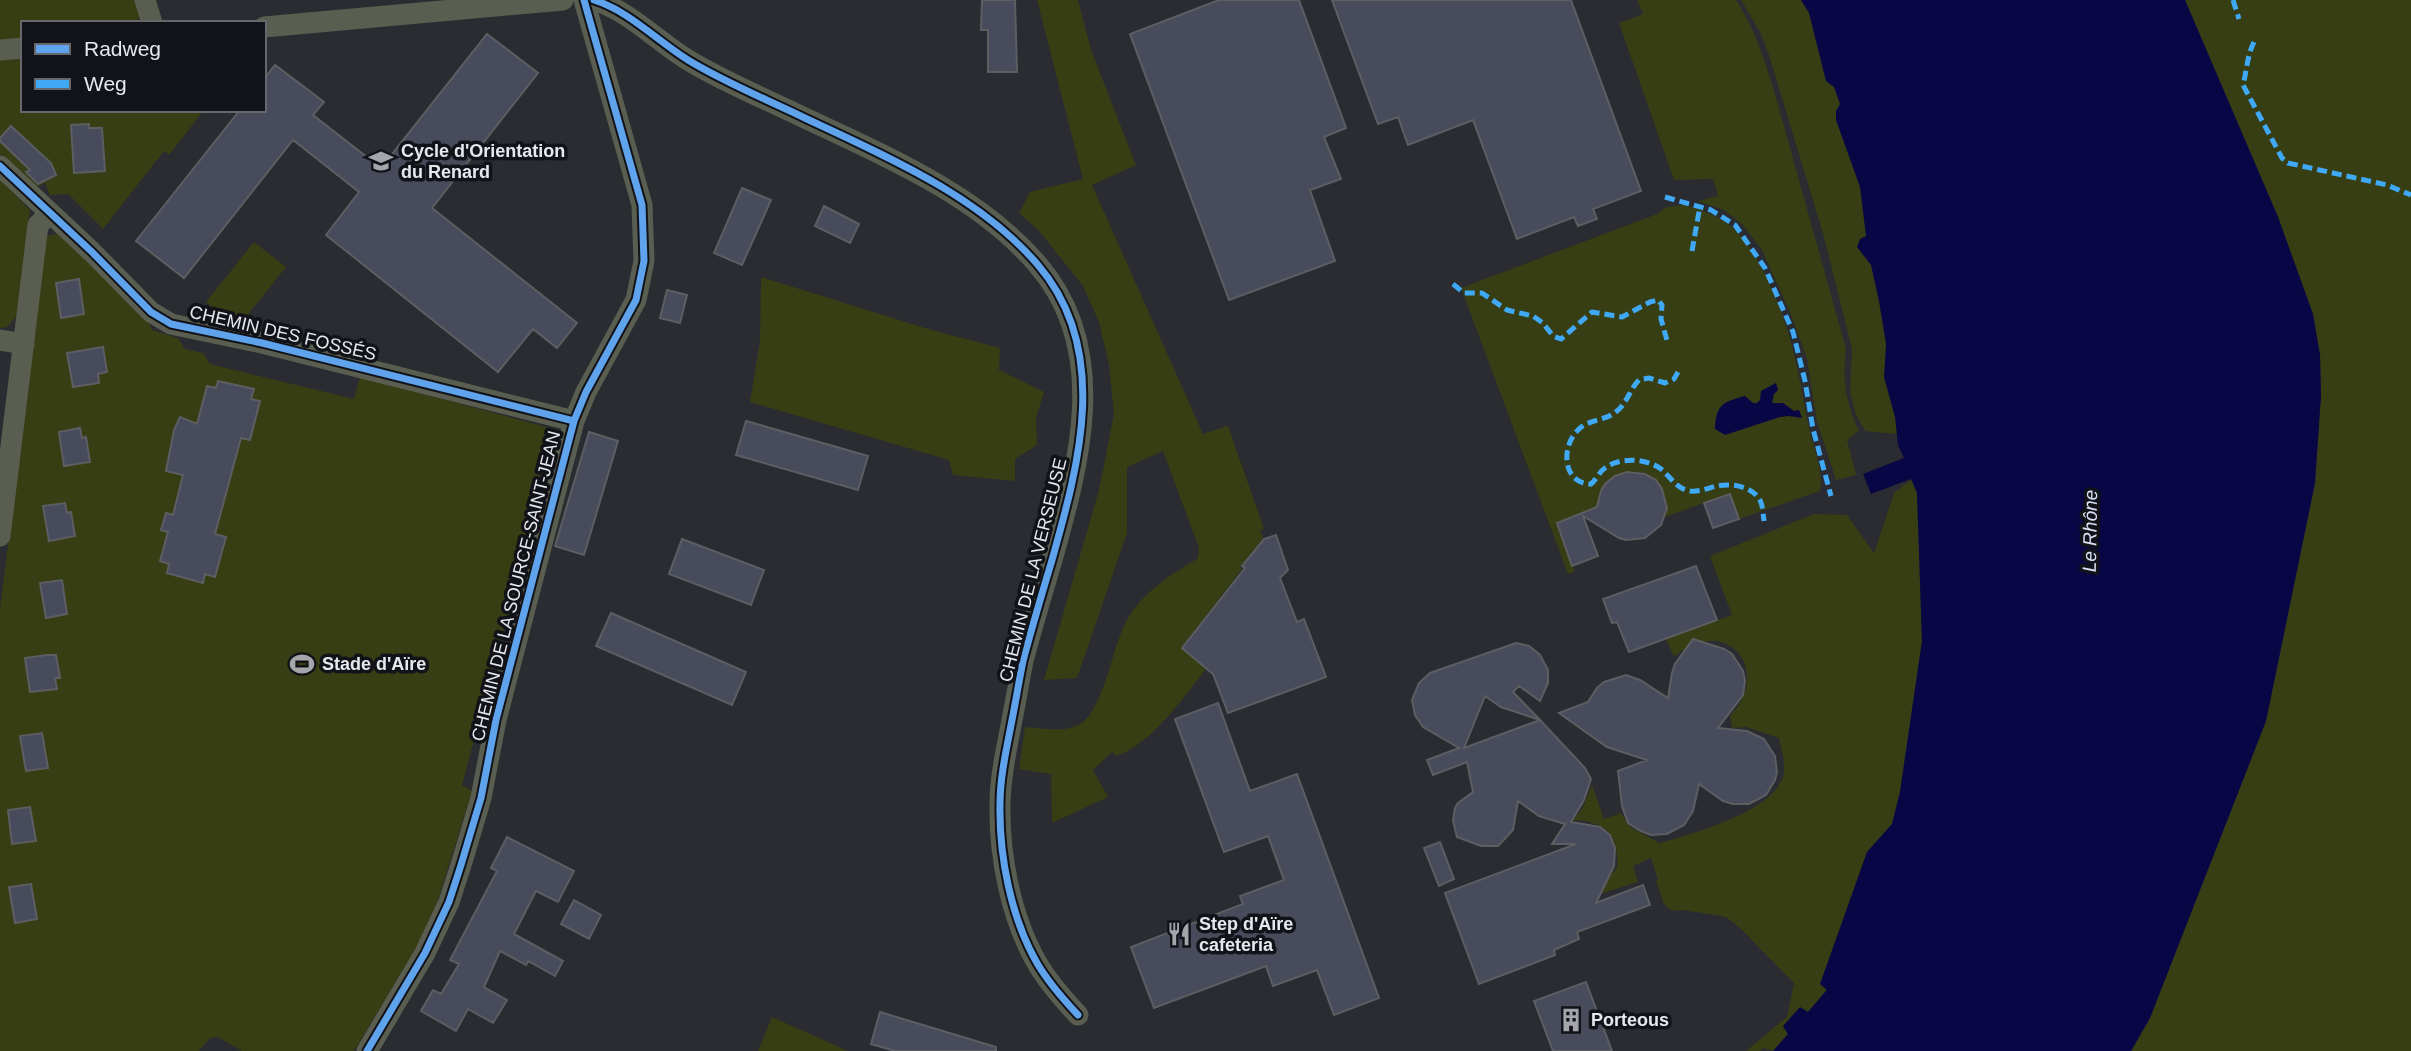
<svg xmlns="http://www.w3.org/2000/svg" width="2411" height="1051" font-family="Helvetica,sans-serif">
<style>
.green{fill:#373e14}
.water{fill:#090645}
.building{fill:#474b5b;stroke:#5d5e62;stroke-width:2}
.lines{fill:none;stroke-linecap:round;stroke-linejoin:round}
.minor{stroke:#5a5e50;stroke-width:21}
.quiet{stroke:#3fa9f5;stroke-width:5;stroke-dasharray:10 5;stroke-linecap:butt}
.cycleway-casing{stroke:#121318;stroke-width:11}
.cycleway{stroke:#60a3ed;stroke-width:7}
.labels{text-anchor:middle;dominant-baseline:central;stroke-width:7;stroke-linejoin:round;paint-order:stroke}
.poi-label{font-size:18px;font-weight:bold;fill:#e6e8ee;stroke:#121318;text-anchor:start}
.street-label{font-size:18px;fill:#e6e8ee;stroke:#121318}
.water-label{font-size:19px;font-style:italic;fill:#dae1f6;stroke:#121318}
</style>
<rect width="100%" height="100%" fill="#2a2c31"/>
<path class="green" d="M0,0h135l5,16 -4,7h-113v15l-23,2z
M1037,0h41l13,50 45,115 -44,20 111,249 25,-8 36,103 -4,1 3,8 -23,29 2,2 -61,79 25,21c-23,29 -54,74 -89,87l-5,-4 -19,18 15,27 -56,26 -1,-49 -32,-5 6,-42c17,1 44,7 58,-5 23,-20 29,-77 45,-104 17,-28 43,-43 70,-60l1,-10 -36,-97 -36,16v66l-50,145 -33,2 55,-190 15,-76 -5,-49 -10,-43 -16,-36 -43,-54 -21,-19 11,-21 53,-13z
M1637,0h99c19,29 29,61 39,94l71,255c-4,31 0,54 13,82l-12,9 9,35 -20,5 -19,-58 -10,-63 -15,-42 -30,-67 -20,-26 -18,-14 -26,-9 20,-5 -5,-17 -39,1 -55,-157 24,-9z
M1741,0h88l58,242 11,203 -1,-11 -32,-3 -9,-16 -6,-22 2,-44 -28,-112 -55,-182 -9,-23z
M2185,0h226v1051h-280l19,-33 116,-297 49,-238 6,-88 -1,-41 -8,-40 -34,-97z
M23,56v54h181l-35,45 -5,-4 -61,78 -35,-35 -18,1 -5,-12 -11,5 -34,-34v-96z
M0,180l30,30 -13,106 -10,11 -7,1z
M1684,205c17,4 35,11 48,22 13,11 23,29 31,44 28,54 34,94 45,152 4,23 16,45 12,68l-81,28 -10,-25 -64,23c11,-54 -64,-63 -67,-10l-41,16 18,48 -7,3 -107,-286 196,-74 9,-7z
M61,233l88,89 3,8 26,8 7,11 18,4 7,11 144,35 6,-22 197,53 -95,355 10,6 -35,112 -18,40 -65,108h-112l-24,-14 -8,1 -11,13h-199v-442l46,-373z
M254,242l32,25 -48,60 -32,-25z
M761,277l167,52 72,19 -1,22 45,22 -8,26 1,27 -22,14v22l-62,-6 -4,-15 -199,-58 10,-61z
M1912,479l5,14 5,148 -22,151 -8,32 -25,29 -40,136 -19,23 -25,14 5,8 -15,17 -9,-3 -5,3h-13l41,-34 7,-34 -54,-55 -14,-11 -42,-7 -8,1 -7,-2 -5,-5 -8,-23 2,-1 -7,-22 -18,8 5,16 -73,23 37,-20 15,-17c3,-32 -12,-47 -44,-48l9,-11 10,-24 12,34 17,-6 9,14 30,16c31,-9 121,-33 124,-72 1,-11 -3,-23 -5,-33l-33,-11 -14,1 -2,-13c23,-20 25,-62 -9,-73 -15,-5 -35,6 -47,14l-8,-17 66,-24 -22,-59 104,-42 33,1 27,38 20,-60z
M772,1017l76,34h-90z"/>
<path class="water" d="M1801,0h384l93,217 35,97 7,41 1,40 -6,88 -49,238 -116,297 -19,33h-358l15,-17 -5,-8 17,-19 8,5 19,-22 -7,-6 47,-132 25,-28 8,-32 22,-151 -5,-148 -6,-14 -40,15 -8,-20 41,-16 -6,-13 -3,-28 -11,-40 2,-33 -7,-43 -8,-36 -14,-18 3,-8 6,-3 -6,-49 -24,-67v-9l4,-7 -6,-17 -8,-6 -17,-68z
M1776,383l2,7 -4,4 -2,9h11l11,8 5,-1 3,8 -13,-2 -9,1 -55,18 -10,-6c1,-25 8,-27 30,-33l8,7h4l3,-3 1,-9z"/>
<path class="building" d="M982,0h33l2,72h-29v-42h-7z
M1219,0h80l47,128 -22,9 17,42 -31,11 25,71 -106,39 -99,-266z
M1332,0h239l70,191 -48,18 4,10 -19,7 -4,-9 -57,22 -44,-119 -65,25 -10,-28 -20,7z
M487,34l51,39 -106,135 145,115 -20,25 -24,-19 -35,43 -172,-137 33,-43 -66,-52 -109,138 -48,-37 104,-131h24v-31l11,-14 49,37 -11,13 68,53z
M89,124v4h13l3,43 -31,2 -3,-48z
M11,126l40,37 5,12 -18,9 -12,-12 4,-2 -30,-29v-3z
M742,188l29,12 -29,65 -28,-12z
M824,206l35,18 -9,19 -35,-17z
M79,279l5,35 -23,4 -5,-35z
M667,290l20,5 -7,28 -20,-5z
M103,347l4,25 -9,2 1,9 -26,4 -6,-34z
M218,381l36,8 -3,10 9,2 -10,39 -9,-2 -26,96 11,3 -11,40 -10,-3 -2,9 -36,-10 2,-9 -9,-3 8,-29 -7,-2 5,-17 7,2 10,-40 -17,-4 8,-41 6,-13 17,7 10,-38 9,2z
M746,421l122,35 -10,34 -122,-35z
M80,428l2,10 4,-1 4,25 -26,4 -5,-34z
M589,432l29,9 -34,114 -29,-9z
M1627,472l18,2 11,6 6,9 5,19 -6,17 -16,13 -19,2 -7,-2 -36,-22 15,40 -26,10 -15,-43 40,-16 4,-16 4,-7 10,-8z
M1730,494l9,25 -26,9 -9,-25z
M65,503l2,10 4,-1 4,24 -26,5 -6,-35z
M1276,535l12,35 -8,8 17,44 7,-3 22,58 -98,36 -15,-39 -31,-26 63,-80 -3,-2 22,-27z
M682,539l82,31 -13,35 -82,-31z
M1696,566l21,54 -88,32 -12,-30 -5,1 -9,-24z
M62,580l5,34 -21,4 -6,-35z
M611,613l135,59 -14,33 -136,-59z
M1693,639l31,10 8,5 11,17 2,9 -2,15 -25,33 29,3 17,8 11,17 2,16 -2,8 -9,15 -17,9h-16l-10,-3 -24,-17 -6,27 -9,14 -17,9 -16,1 -10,-4 -13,-8 -6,-17 -4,-35 29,-11 -40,-13 -48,-34 29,-11 9,-14 7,-6 22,-7 14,5 28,18 4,-25 3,-9z
M1516,643l13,3 11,9 8,15v13l-8,18 -21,-15 -6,6 27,28 -39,-13 -16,-11 -21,52 76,-28 45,48 6,11 -7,21 -13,22 29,5 10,8 5,13 -1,18 -18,37 47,-18 7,20 -73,27 2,7 -25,11 1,5 -76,29 -34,-91 131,-49h-24l13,-20 -26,-8 -21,-15 -5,29 -15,16h-17l-24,-9 -4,-17 2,-12 3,-5 15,-11 -6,-30 -34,13 -6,-15 32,-12 -36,-21 -8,-12 -3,-15 7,-17 11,-10z
M47,655h9l4,23h-5l2,11 -27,3 -5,-34z
M1218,703l32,88 47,-17 82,224 -45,17 -17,-45 -44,16 -7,-20 -112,42 -23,-61 112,-43 -3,-8 44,-16 -16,-44 -44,16 -49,-133z
M42,733l6,35 -22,3 -6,-35z
M30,807l6,34 -24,3 -4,-34z
M507,837l67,34 -16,31 -22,-11 -22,43 49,27 -8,15 -27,-15 -2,4 -26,-14 -16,36 23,13 -14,23 -25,-14 -12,22 -35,-20 12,-21 8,4 18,-30 -9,-4 47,-89 -6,-3z
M1440,842l14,37 -15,7 -15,-38z
M31,884l6,35 -22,4 -6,-36z
M574,900l27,15 -12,24 -28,-15z
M1586,982l26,69h-59l-19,-50z
M880,1012l116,35v4h-101l-24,-7z"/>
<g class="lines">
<path class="minor" d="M145,0l7,23
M594,0c35,11 62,40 94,60 31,19 66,34 100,50 85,41 187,81 250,155 73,85 41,199 14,295 -10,34 -20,67 -29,101 -4,20 -7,39 -11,59 -5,27 -12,56 -12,84 -1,52 11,114 37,159 11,19 26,36 41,52
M264,27l299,-27
M0,50l23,-2
M0,166l92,86 59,60 20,12 91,19 312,78
M0,340l24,4
M0,536l38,-311 11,-11
M367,1051l58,-98 24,-51 12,-37 20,-67 15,-78 78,-299 12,-29 50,-92 8,-39 -2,-56 -58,-205"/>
<path class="quiet" d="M2233,0l6,19
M2254,42c-7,14 -7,28 -11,43l39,73 6,5 99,22 24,10
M1665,197l46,13 24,15 30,43 28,64 12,49 8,48 18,67
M1692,251l8,-45
M1453,284l11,9h18l25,17 26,6 10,7 10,13 8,3 31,-27 30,5 28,-15 8,-2 4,5 -1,14 7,25
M1678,372l-4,7 -9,4 -16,-5 -10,2c-9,9 -12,23 -22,31 -11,10 -29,8 -39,19 -17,16 -16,54 13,54 5,-4 8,-12 14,-16 15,-11 41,-10 56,1 10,8 15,20 29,22 10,1 18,-3 27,-5 14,-3 35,0 43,14 3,6 3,14 4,21"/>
<g class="cycleway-casing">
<path id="cycleway" d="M594,0c35,11 62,40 94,60 31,19 66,34 100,50 85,41 187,81 250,155 73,85 41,199 14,295 -10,34 -20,67 -29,101 -4,20 -7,39 -11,59 -5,27 -12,56 -12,84 -1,52 11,114 37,159 11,19 26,36 41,52
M0,166l92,86 59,60 20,12 91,19 312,78
M367,1051l58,-98 24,-51 12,-37 20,-67 15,-78 78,-299 12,-29 50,-92 8,-39 -2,-56 -58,-205"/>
</g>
<use href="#cycleway" class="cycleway"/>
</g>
<defs>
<g id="school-bare" transform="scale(1.89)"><path d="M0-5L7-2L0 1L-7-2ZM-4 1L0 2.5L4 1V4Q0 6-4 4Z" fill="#a4a6ac" stroke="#121318" stroke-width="2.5" paint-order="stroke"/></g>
<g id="stadium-bare" transform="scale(1.89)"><path d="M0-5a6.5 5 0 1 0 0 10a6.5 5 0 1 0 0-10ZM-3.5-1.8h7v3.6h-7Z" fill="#a4a6ac" stroke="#121318" stroke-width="2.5" paint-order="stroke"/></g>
<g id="restaurant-bare" transform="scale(1.89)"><path d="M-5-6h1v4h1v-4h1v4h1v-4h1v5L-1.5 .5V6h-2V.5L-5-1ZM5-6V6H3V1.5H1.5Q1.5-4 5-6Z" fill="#a4a6ac" stroke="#121318" stroke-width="2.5" paint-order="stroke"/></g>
<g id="building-bare" transform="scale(1.89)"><path d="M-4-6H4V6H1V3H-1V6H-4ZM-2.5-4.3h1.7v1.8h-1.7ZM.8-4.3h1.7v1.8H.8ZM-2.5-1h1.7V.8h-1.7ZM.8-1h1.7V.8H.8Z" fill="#a4a6ac" stroke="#121318" stroke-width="2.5" paint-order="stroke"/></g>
</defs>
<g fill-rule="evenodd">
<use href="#school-bare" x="381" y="161"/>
<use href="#stadium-bare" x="302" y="664"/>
<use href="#restaurant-bare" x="1179" y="934"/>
<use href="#building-bare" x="1571" y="1020"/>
</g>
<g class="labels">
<g class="poi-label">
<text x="401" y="151">Cycle d'Orientation<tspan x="401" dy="21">du Renard</tspan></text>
<text x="322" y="664">Stade d'Aïre</text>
<text x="1199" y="924">Step d'Aïre<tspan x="1199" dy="21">cafeteria</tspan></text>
<text x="1591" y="1020">Porteous</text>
</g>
<g class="street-label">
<text transform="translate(283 333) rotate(13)">CHEMIN DES FOSSÉS</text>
<text transform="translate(1033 570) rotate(-76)">CHEMIN DE LA VERSEUSE</text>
<text transform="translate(516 586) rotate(-76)">CHEMIN DE LA SOURCE-SAINT-JEAN</text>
</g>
<g class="water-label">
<text transform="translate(2090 531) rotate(-89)">Le Rhône</text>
</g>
</g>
<rect x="21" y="21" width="245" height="91" fill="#121318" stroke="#67686e" stroke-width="2"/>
<rect x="35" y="44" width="35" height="10" fill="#60a3ed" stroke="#67686e" stroke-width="2"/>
<text x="84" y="56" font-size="21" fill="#e6e8ee">Radweg</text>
<rect x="35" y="79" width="35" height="10" fill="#3fa9f5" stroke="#67686e" stroke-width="2"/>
<text x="84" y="91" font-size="21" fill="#e6e8ee">Weg</text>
</svg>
